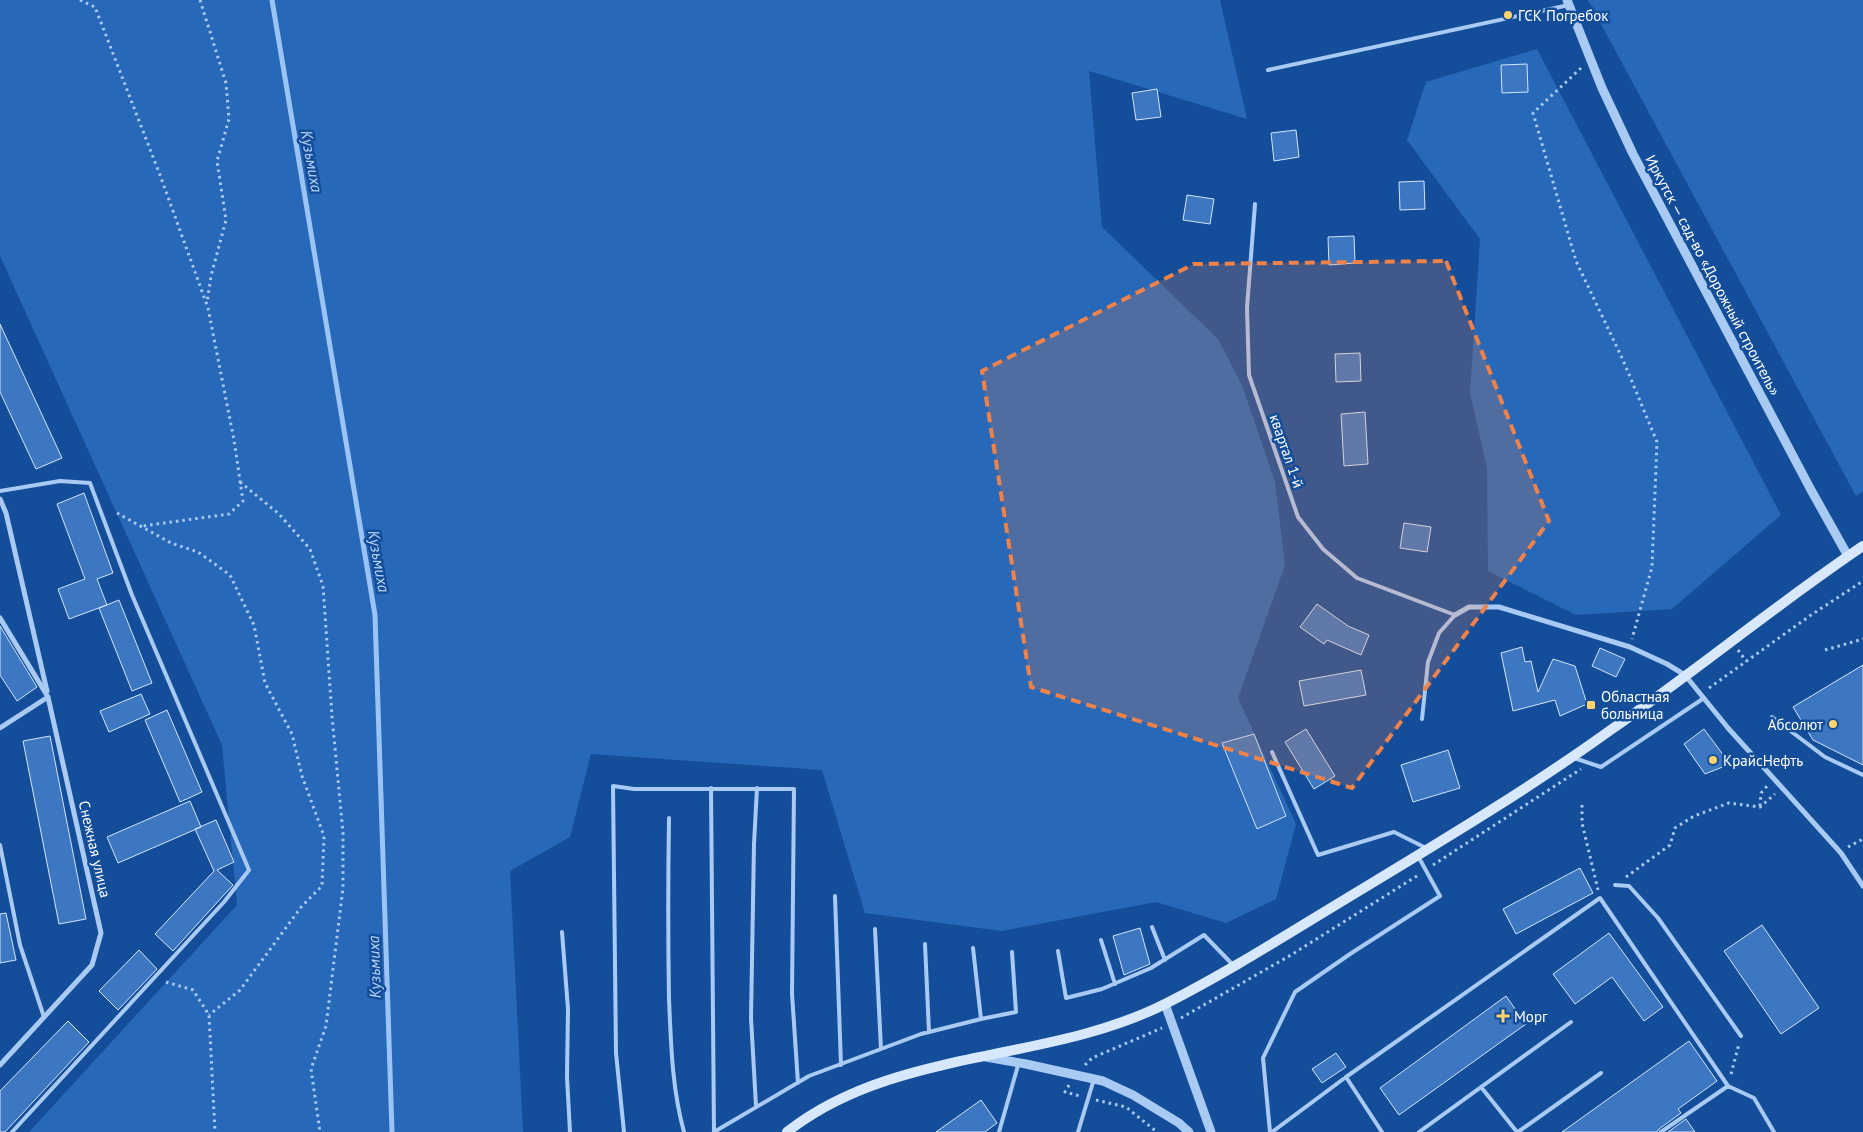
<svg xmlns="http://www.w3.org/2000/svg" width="1863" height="1132" font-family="'PT Sans',sans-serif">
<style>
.green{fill:#2868b8}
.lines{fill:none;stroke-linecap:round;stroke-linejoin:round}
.stream{stroke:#9bc4f6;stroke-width:5}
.building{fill:#3d77c1;stroke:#d1e5fd}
.path{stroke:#a9caf3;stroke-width:3;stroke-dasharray:2.5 4;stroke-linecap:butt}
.service{stroke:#a9caf3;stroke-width:4}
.minor{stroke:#a9caf3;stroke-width:5}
.tertiary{stroke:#a9caf3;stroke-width:9}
.secondary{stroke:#d8e8fc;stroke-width:10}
.marked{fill:#ee8249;fill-opacity:0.2;stroke:#ee8249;stroke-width:4;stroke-dasharray:10 6;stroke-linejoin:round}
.poi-dot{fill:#ffd56b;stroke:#144e9a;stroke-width:2}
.labels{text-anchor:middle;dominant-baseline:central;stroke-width:5;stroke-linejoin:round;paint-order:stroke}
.poi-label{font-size:15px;fill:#fff;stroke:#144e9a;text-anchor:start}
.street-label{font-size:15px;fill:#fff;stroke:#144e9a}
.water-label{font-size:16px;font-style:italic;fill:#b6d4f9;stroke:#144e9a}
</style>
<rect width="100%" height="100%" fill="#144e9a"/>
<path class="green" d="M0,0h1220l27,119 -158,-48 13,156 116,112 24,46 33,97 10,83 -47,133 58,126 -20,75 -50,24 -70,-21 -154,29 -137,-18 -43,-143 -231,-16 -21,83 -60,34 13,261h-494l208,-227 -15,-160 -222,-489z
M1588,0h275v491l-7,5z
M1537,49l244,466 -109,94 -96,6 -88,-44 -1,-103 -17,-75 10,-154 -73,-99 19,-58z"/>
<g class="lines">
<path class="stream" d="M272,0l103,615 17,517"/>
</g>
<path class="building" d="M1527,64l1,28 -26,1 -1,-28z
M1157,89l4,28 -25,3 -4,-27z
M1296,130l3,27 -25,4 -3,-28z
M1424,181l1,28 -25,1 -1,-28z
M1187,195l27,4 -4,25 -27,-4z
M1354,236l1,27 -26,2 -1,-28z
M0,324l62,134 -26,11 -36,-77z
M1360,353l1,28 -25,1 -1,-28z
M1365,412l3,52 -24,2 -3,-52z
M84,493l29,80 -16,6 10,26 -38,14 -11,-30 27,-10 -28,-75z
M1404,523l27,4 -4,25 -27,-4z
M119,600l33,83 -20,8 -33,-83z
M1317,604l31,22 21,9 -8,20 -34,-15 -3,4 -24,-17z
M0,626l37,61 -20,14 -17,-26z
M1522,647l3,15 6,-1 7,31 15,-33 22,7 12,38 -27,12 -5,-16 -42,11 -12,-58z
M1600,648l25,11 -9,18 -24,-11z
M1863,665v100l-50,-25 -20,-33z
M1361,670l5,25 -62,11 -5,-25z
M141,694l9,20 -41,18 -9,-21z
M167,710l35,82 -22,10 -35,-82z
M1306,729l29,47 -21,13 -29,-47z
M1704,729l26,35 -25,10 -21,-30z
M1254,734l32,82 -29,13 -35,-86z
M50,736l36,183 -27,5 -36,-183z
M1448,750l12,38 -47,14 -12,-37z
M190,801l11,26 -83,36 -11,-26z
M216,820l18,42 -17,8 16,15 -60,66 -18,-17 59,-63 -19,-42z
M1580,868l13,25 -77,41 -13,-25z
M6,913l10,47 -16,3v-49z
M1762,925l57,83 -38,26 -57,-83z
M1140,928l10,36 -26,11 -11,-39z
M1609,933l54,74 -19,14 -32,-44 -37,27 -22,-30z
M139,950l18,19 -39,41 -19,-19z
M1506,996l20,28 -127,91 -19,-27z
M68,1021l21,21 -84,90h-5v-41z
M1689,1041l28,40 -39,28 3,4 -22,16 -2,3h-95z
M1336,1053l10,14 -24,16 -10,-14z
M981,1100l16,23 -12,9h-49z
M1686,1119l9,13h-27z"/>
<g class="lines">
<path class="path" d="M80,0l15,7 65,168 48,133 26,132 9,61 -14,13 -86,12
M200,0l26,83 3,36 -12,42 9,59 -15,56 -4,27
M1581,68l-48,45 43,148 47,99 34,82 -5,125 -20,72
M240,482l39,32 31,35 13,37 9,130 11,117v55l-17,138 -15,43 9,63
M117,513l54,30 27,9 32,23 24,50 11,58 27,51 10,42 22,60 -2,50 -20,20 -62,84 -31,25
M1738,650l8,11
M1825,650l38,-11
M1709,688l102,-73 52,-34
M1582,805v18l16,67
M1760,806l1,-13 7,-8
M1848,847l15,-8
M1433,865l148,-96
M1626,877l44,-32 5,-17 19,-12 35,-13 31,4 15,-13
M166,982l27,8 16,25 6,117
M1181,1018l110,-63 129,-81
M1085,1065l7,-7 70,-30
M1731,1074l8,-30
M1069,1085l-4,7 15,4
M1096,1100l30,7 31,25"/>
<path class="service" d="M1268,70l301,-65
M1255,204l-8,104 2,67 49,142 25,32 34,29 98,37 -16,18 -11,29 -6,57
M0,491l60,-10 30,2 42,112 117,275 -25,32 -212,230
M1772,717l53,40 38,18
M1272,752l46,103 76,-23 32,16
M1574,758l27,9 103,-69
M711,788l3,344
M669,818c-1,61 -1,121 0,181 2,45 3,90 15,133
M0,845l20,100 24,72
M1615,885l14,1 29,32 83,118
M835,896l6,169
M1152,927l13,33
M875,929l6,120
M562,932l6,77 -1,68 3,55
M1101,940l14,44
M925,944l4,88
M973,948l8,71
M1058,951l8,47 36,-9 49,-21 53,-33 30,31
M1346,1077l254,-179 128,188 26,12 20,34
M1481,1087l36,45
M756,1106l-5,-88 3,-174 3,-56
M624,1132l-8,-79 -3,-267 21,3h160l-2,205 6,89
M714,1132l95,-56 112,-42 60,-15 35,-7 -4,-60
M999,1132l20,-70
M1078,1132l16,-53
M1270,1132l-7,-74 32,-66 55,-38 90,-58 -22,-40
M1272,1132l74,-55 36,55
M1419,1132l152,-110
M1518,1132l83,-59
M1661,1132l67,-46"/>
<path class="minor" d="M0,499l6,14 41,178
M1455,615l14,-8h30l131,40 37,17 18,11 43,53 113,125 22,33
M0,618l48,79 53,236 -9,32 -92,100
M0,728l48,-31"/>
<path class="tertiary" d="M1567,0l35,88 31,66 178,336 37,66
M1165,1004l46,128
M986,1057l40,7 77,17 30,14 46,28 10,9"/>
<path class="secondary" d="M787,1132c107,-85 261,-68 380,-129 61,-31 119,-68 177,-103 91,-55 182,-109 268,-171 85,-59 165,-125 251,-183"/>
</g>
<path class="marked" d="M1446,261l103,260 -197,267 -321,-101 -49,-316 212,-107z"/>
<g class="poi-dot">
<circle cx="1508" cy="15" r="5"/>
<rect x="1586" y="700" width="10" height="10" rx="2.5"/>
<circle cx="1833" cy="724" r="5"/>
<circle cx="1713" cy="760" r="5"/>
<path d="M1500.5 1008.5h5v5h5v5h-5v5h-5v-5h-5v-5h5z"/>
</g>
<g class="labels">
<g class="poi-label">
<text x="1518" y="15">ГСК Погребок</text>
<text x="1601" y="696">Областная<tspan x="1601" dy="17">больница</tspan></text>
<text x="1823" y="724" text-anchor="end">Абсолют</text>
<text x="1723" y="760">КрайсНефть</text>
<text x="1514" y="1016">Морг</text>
</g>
<g class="street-label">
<text transform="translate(1713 275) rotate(62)">Иркутск — сад-во «Дорожный строитель»</text>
<text transform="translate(1287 451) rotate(71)">квартал 1-й</text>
<text transform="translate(95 849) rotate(77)">Снежная улица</text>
</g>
<g class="water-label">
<text transform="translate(312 161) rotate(80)">Кузьмиха</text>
<text transform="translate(379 561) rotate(80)">Кузьмиха</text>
<text transform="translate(374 967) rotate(-92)">Кузьмиха</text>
</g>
</g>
</svg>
